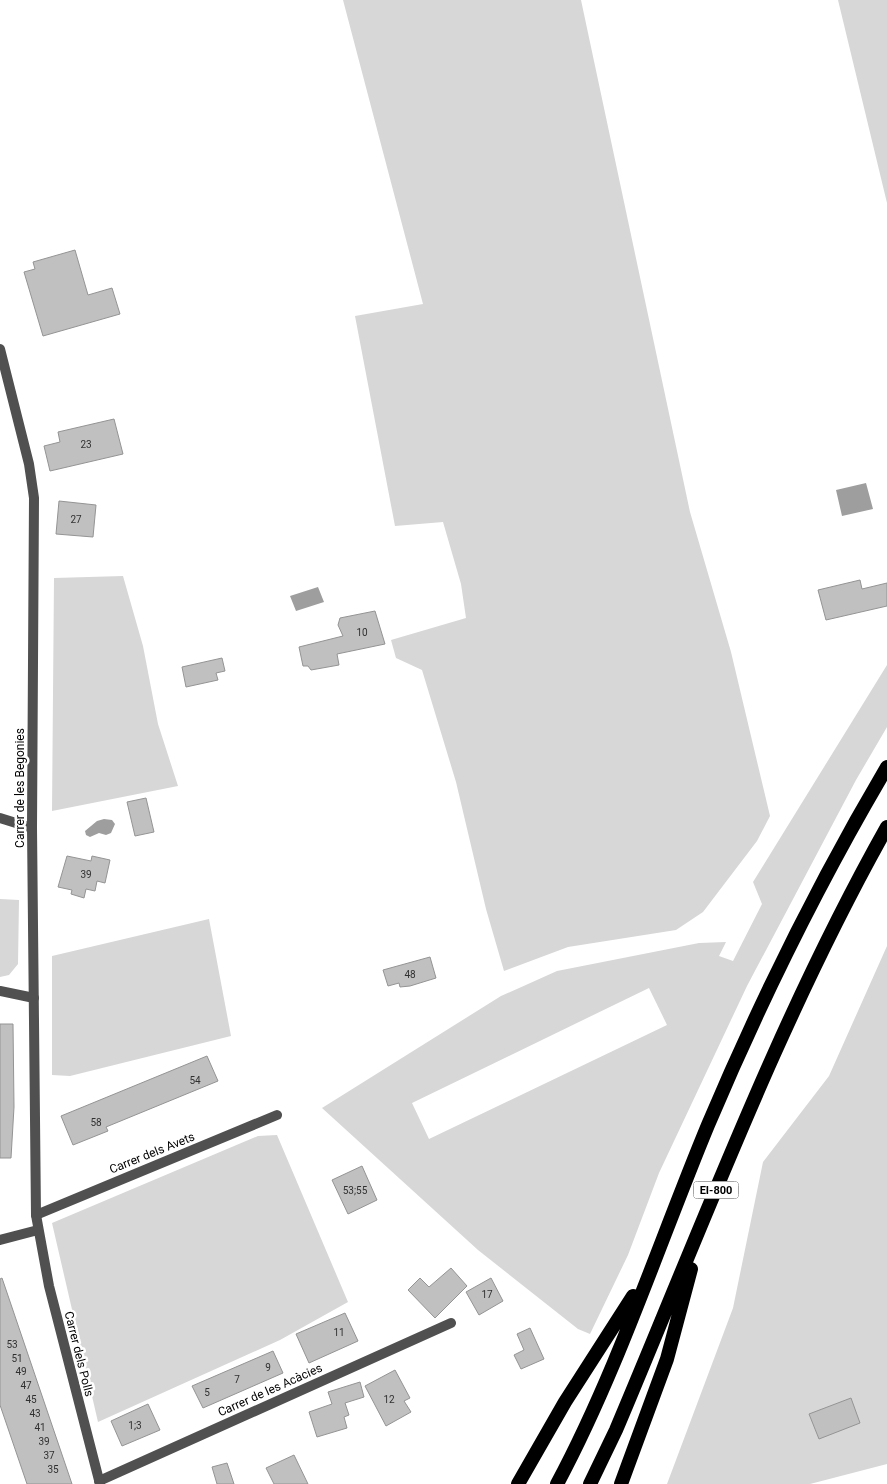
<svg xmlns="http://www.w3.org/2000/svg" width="887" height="1484" font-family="Roboto,sans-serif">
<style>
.green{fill:#d7d7d7;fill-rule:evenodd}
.water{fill:#9e9e9e}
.building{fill:#c0c0c0;stroke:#949494}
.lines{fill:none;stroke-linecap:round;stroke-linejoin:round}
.minor{stroke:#505050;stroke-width:10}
.tertiary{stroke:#505050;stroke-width:10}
.trunk{stroke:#000;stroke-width:14}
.labels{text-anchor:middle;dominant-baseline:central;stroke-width:5;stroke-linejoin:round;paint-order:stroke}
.number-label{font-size:10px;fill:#303030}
.shield{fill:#fff;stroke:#4c4c4c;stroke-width:1}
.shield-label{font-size:11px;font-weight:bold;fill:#000}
.street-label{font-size:12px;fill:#000;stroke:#fff}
</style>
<rect width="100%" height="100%" fill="#fff"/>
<path class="green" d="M343,0h238l109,512 41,140 39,164 -13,25 -54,71 -27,18 -108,17 -64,24 -18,-62 -30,-127 -34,-112 -26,-12 -5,-18 75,-22 -5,-34 -18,-62 -48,4 -40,-210 68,-12z
M838,0h49v203z
M123,576l20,70 15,78 20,62 -126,25 2,-233z
M887,665v62l-31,53 -109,206 -88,187 -31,82 -38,79 -12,-5 -100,-79 -156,-142 179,-112 56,-25 142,-28 27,-1 -7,14 14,5 29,-57 -9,-22zM649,988l18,37 -238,114 -17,-36z
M0,899l19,1 -1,64 -9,11 -9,2z
M209,919l22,117 -161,40 -18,-1v-119z
M887,946v518l-77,20h-143l66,-176 30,-146 66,-86z
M277,1135l71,167 -68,38 -182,82 -46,-199 206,-87z"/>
<path class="water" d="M866,483l7,26 -31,7 -6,-26z
M318,587l6,15 -28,9 -6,-15z
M104,819l8,1 3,4 -4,9 -5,2 -7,-2 -9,4 -4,-2 -1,-4 12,-10z"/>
<path class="building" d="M75,250l13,45 24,-7 8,26 -77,22 -19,-64 11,-3 -2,-7z
M114,419l9,35 -73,17 -6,-25 16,-4 -2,-10z
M59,501l37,4 -3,32 -37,-3z
M860,580l2,9 25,-6v23l-61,14 -8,-30z
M375,611l10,33 -48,10 2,11 -28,5 -3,-4h-5l-4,-19 44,-11 -5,-11 2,-7z
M222,658l3,13 -9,2 2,7 -32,7 -4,-20z
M146,798l8,34 -19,4 -8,-34z
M67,856l24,5 1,-5 18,4 -5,23 -8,-2 -2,10 -9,-2 -2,9 -13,-4 1,-4 -14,-3z
M430,957l6,21 -26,8 -10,1 -1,-4 -11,3 -5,-16z
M0,1024h13l1,83 -3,51h-11z
M207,1056l11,25 -112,46 2,4 -35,14 -12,-29z
M362,1166l15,34 -29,14 -16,-34z
M451,1268l16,18 -32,32 -27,-28 12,-12 9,9z
M2,1278l70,206h-45l-27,-79v-126z
M491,1278l12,23 -24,14 -13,-23z
M345,1313l13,28 -49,22 -13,-29z
M530,1328l14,31 -23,10 -7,-14 10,-5 -7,-16z
M273,1351l10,22 -80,35 -11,-22z
M395,1370l15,28 -6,3 7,11 -25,14 -21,-40z
M360,1382l4,15 -19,6 4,12 -5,2 3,11 -30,9 -8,-25 23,-8 -4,-12z
M851,1398l9,25 -41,16 -10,-25z
M148,1404l12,26 -38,16 -11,-25z
M294,1455l14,29h-34l-8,-16z
M227,1463l7,21h-17l-5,-17z"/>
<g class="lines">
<path class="minor" d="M0,818l32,10
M0,991l34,7
M36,1215l241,-100
M99,1481l352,-158"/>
<path class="tertiary" d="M0,349l29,115 5,34 -2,330 4,387 13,71 51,198
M0,1240l38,-10"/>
<path class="trunk" d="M518,1484l47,-82 68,-106
M557,1484c60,-112 102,-241 151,-359 52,-123 111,-243 179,-358
M590,1484l26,-54c86,-203 163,-411 271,-603
M621,1484l46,-125 24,-90"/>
</g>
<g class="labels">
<g class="number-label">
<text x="86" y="444">23</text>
<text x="76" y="519">27</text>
<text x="362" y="632">10</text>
<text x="86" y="874">39</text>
<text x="410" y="974">48</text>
<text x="195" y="1080">54</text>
<text x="96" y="1122">58</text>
<text x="355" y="1190">53;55</text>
<text x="487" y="1294">17</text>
<text x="339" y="1332">11</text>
<text x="12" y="1344">53</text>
<text x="17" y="1358">51</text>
<text x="268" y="1367">9</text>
<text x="21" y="1371">49</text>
<text x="237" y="1379">7</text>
<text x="26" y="1385">47</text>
<text x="207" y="1392">5</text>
<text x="31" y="1399">45</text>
<text x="389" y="1399">12</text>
<text x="35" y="1413">43</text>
<text x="135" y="1425">1;3</text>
<text x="40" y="1427">41</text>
<text x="44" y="1441">39</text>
<text x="49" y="1455">37</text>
<text x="53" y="1469">35</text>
</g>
<rect class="shield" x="693.5" y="1181.5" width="45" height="17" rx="4"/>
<g class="shield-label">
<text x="716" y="1190">EI-800</text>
</g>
<g class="street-label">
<text transform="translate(20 788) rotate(-90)">Carrer de les Begonies</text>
<text transform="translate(152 1153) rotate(-22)">Carrer dels Avets</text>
<text transform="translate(79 1354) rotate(76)">Carrer dels Polls</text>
<text transform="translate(270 1390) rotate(-24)">Carrer de les Acàcies</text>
</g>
</g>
</svg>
